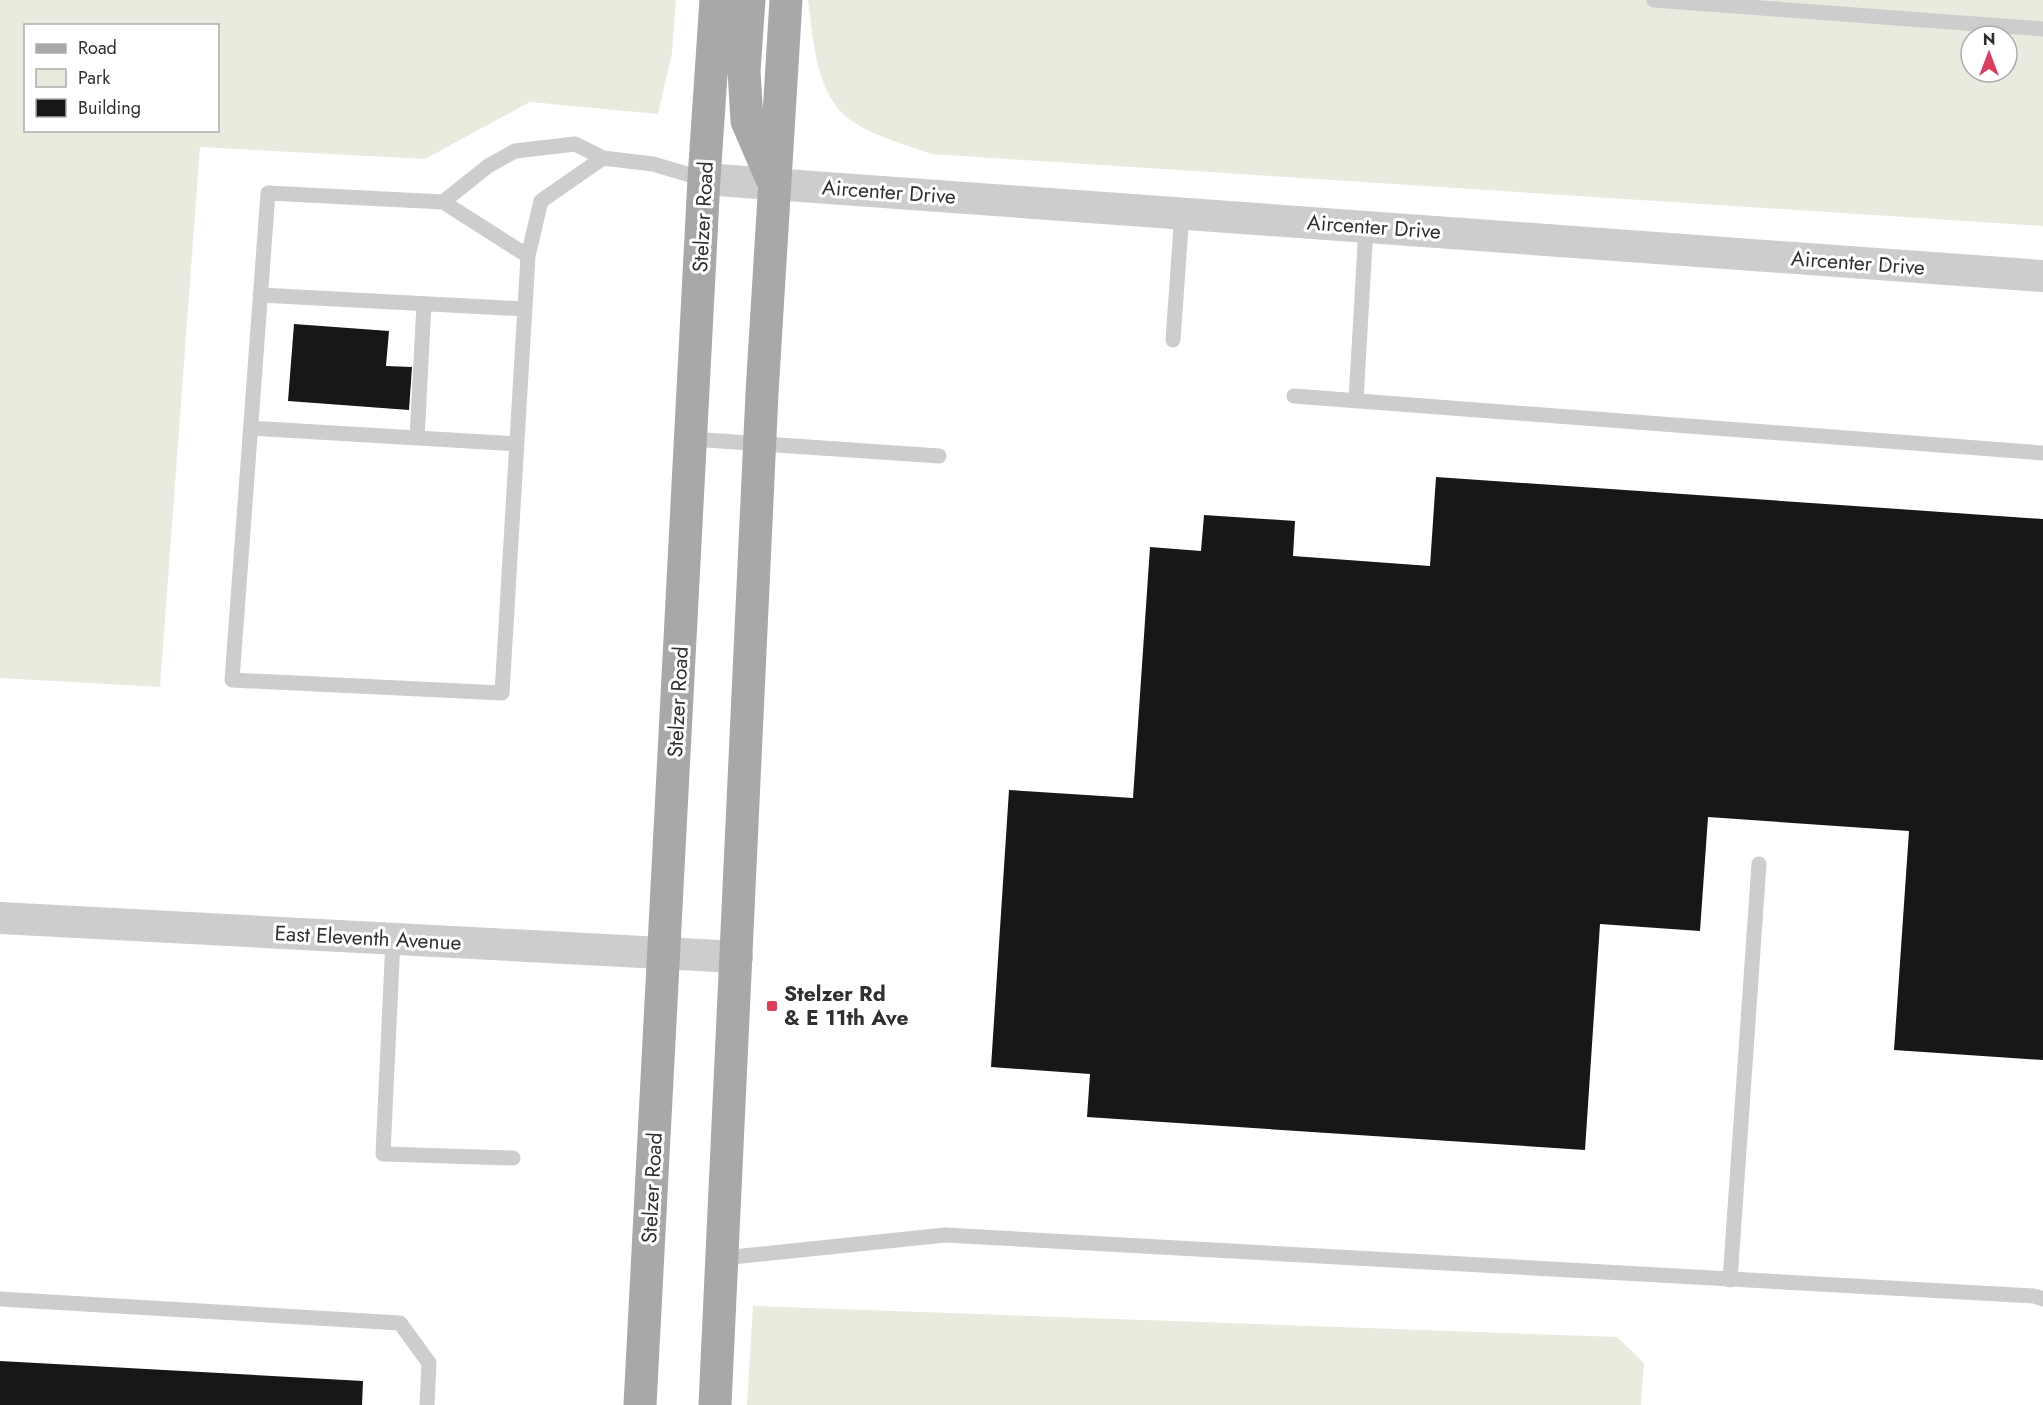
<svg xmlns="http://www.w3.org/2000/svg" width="2043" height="1405" font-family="Jost,sans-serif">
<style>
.green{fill:#e7ecde;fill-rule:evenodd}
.building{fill:#171717}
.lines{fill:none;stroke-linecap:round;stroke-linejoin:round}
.lane{stroke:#cdcdcd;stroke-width:15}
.street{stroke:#cdcdcd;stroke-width:32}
.primary{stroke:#a8a8a8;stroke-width:33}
.poi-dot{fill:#db3d5b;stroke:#fff;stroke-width:2}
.labels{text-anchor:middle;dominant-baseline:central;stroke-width:6;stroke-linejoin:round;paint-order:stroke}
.street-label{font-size:21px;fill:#303030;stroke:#fff}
.poi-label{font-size:21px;font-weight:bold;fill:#303030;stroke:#fff;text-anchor:start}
</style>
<rect width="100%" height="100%" fill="#fff"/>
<path class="green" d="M0,0h676l-4,53 -14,61 -128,-12 -105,57 -225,-12 -40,540 -160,-9zM26,26h192v104h-192z
M808,0h1235v226l-1112,-72c-26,-10 -67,-20 -88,-40 -28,-28 -30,-77 -35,-114zM1971,36h36v36h-36z
M753,1306l864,31 27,26 -3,42h-894z"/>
<path class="building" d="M294,324l95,7 -3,35 26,1 -3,43 -121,-9z
M1436,477l607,42v541l-149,-10 15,-219 -201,-14 -8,114 -100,-7 -15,226 -498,-33 3,-43 -99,-7 18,-277 124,8 17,-251 51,4 3,-36 91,6 -2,35 137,10z
M0,1361l363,20 -1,24h-362z"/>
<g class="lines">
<path class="lane" d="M1654,0l389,29
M443,202l45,-36 27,-15 60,-7 28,14 50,6 51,15
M528,256l-85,-54 -175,-9 -36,487 270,13 26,-437 13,-55 62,-43
M260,295l265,14
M1173,340l9,-127
M1294,396l749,57
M1356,401l10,-174
M251,428l266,16
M417,438l7,-134
M691,439l248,17
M393,939l-10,215 130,4
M723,1258l222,-23 1089,61 9,3
M1730,1280l29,-416
M0,1299l400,24 29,40 -2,42"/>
<path class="street" d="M704,179l1339,97
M0,918l737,39"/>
<path class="primary" d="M749,0l-5,71 3,50 25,58
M640,1405l64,-1226 12,-179
M715,1405l47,-1012 24,-393"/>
</g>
<rect class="poi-dot" x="766" y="1000" width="12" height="12" rx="3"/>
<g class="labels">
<g class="street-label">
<text transform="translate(889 192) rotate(4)">Aircenter Drive</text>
<text transform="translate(703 217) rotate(-87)">Stelzer Road</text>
<text transform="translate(1374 227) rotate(4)">Aircenter Drive</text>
<text transform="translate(1858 263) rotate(4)">Aircenter Drive</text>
<text transform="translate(678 702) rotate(-87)">Stelzer Road</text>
<text transform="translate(368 938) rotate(3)">East Eleventh Avenue</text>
<text transform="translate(652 1188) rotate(-87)">Stelzer Road</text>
</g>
<g class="poi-label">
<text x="784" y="994">Stelzer Rd<tspan x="784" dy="24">&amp; E 11th Ave</tspan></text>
</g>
</g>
<rect x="24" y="24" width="195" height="108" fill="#ffffff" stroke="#acacac" stroke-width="1.5"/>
<rect x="36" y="44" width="30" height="9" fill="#a8a8a8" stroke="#acacac" stroke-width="1.5"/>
<text x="78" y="54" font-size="18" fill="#303030">Road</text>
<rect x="36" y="69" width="30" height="18" fill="#e7ecde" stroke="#acacac" stroke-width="1.5"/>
<text x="78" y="84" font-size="18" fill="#303030">Park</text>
<rect x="36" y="99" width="30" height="18" fill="#171717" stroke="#acacac" stroke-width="1.5"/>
<text x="78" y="114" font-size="18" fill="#303030">Building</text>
<g transform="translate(1989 54)"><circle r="28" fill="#ffffff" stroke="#acacac" stroke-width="1.5"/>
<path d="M0-4.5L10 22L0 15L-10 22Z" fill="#db3d5b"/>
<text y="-9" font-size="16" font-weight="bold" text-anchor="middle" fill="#303030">N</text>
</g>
</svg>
